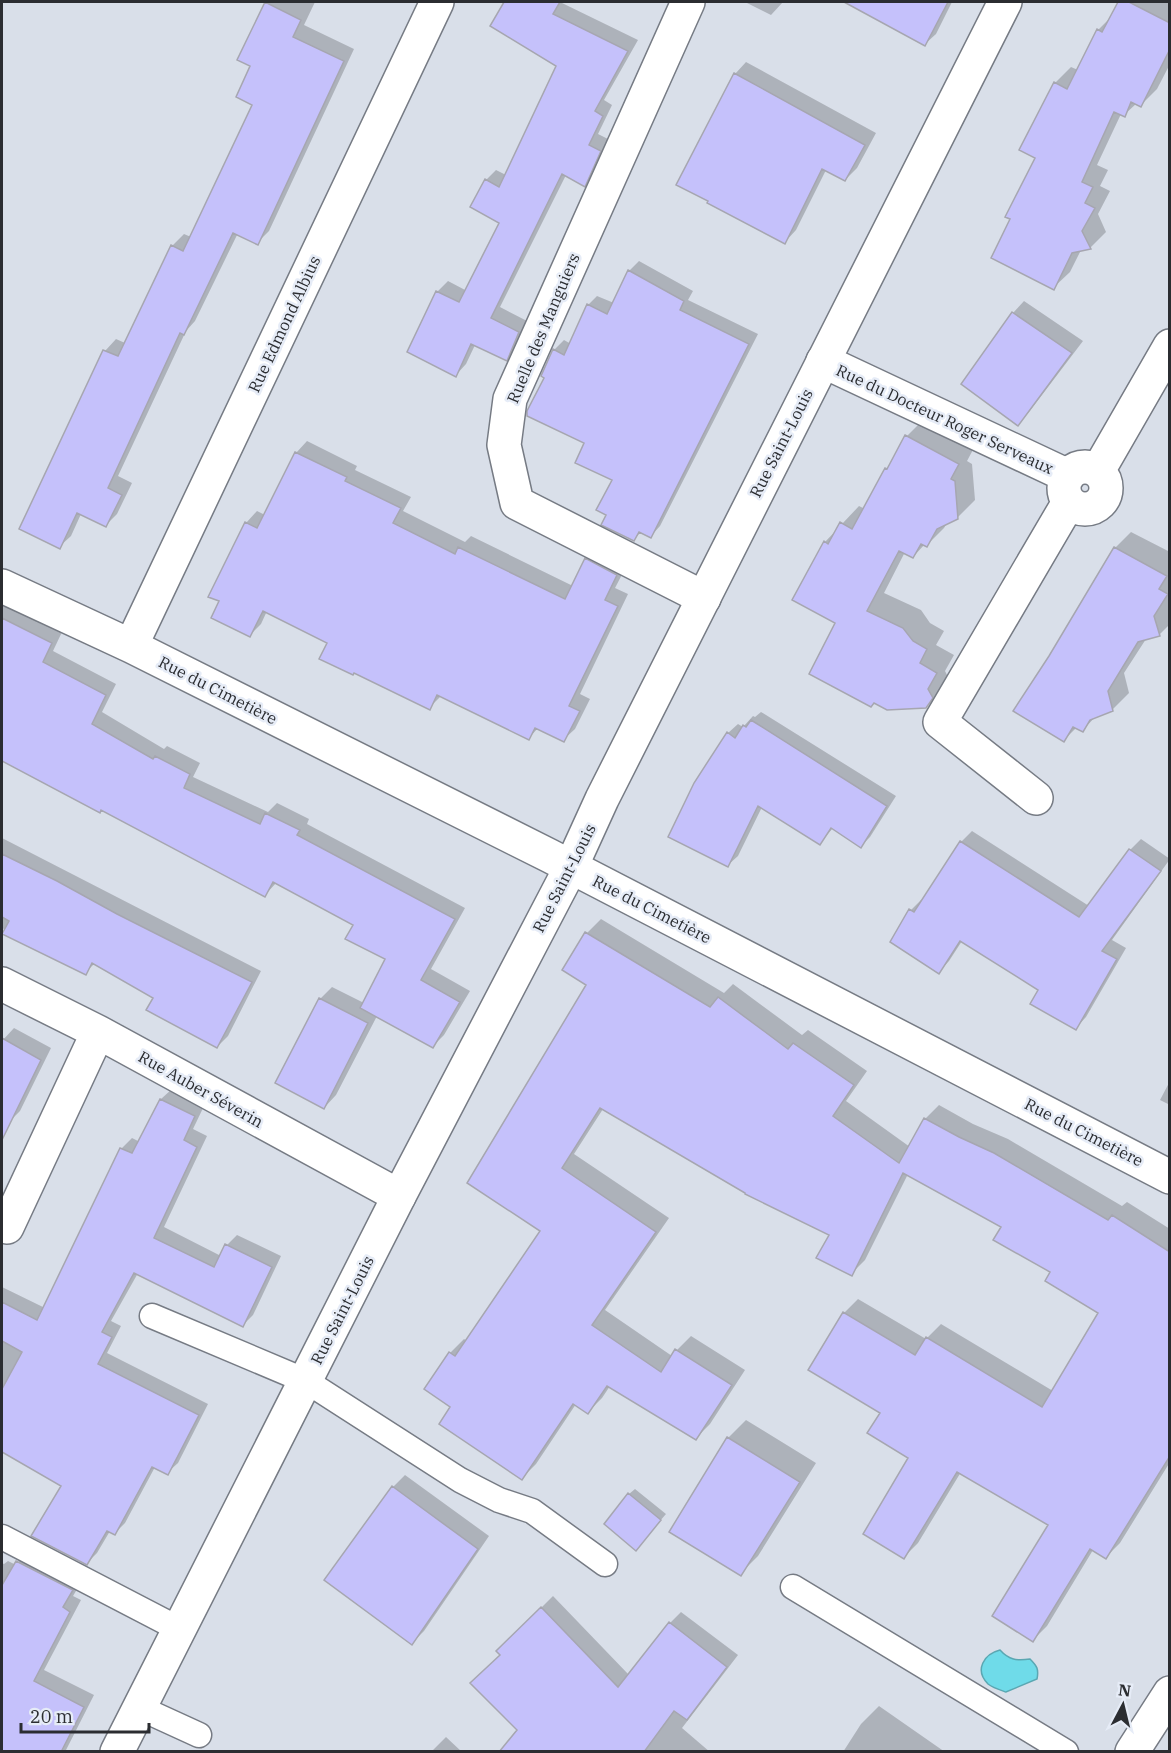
<svg xmlns="http://www.w3.org/2000/svg" width="1171" height="1753" font-family="'IBM Plex Serif',serif">
<style>
.water{fill:#6fdbe9;stroke:#5ba7b2;stroke-width:1.5}
.shadow{fill:#0003}
.building{fill:#c5c1fb;stroke:#a6a6b0;stroke-width:1.5}
.lines{fill:none;stroke-linecap:round;stroke-linejoin:round}
.service-casing{stroke:#767b84;stroke-width:27}
.minor-casing{stroke:#767b84;stroke-width:36}
.tertiary-casing{stroke:#767b84;stroke-width:36}
.primary-casing{stroke:#767b84;stroke-width:36}
.service{stroke:#fff;stroke-width:24}
.minor{stroke:#fff;stroke-width:33}
.tertiary{stroke:#fff;stroke-width:33}
.primary{stroke:#fff;stroke-width:33}
.labels{text-anchor:middle;dominant-baseline:central;stroke-width:5;stroke-linejoin:round;paint-order:stroke}
.street-label{font-size:16px;fill:#2b2d31;stroke:#e6ecf7}
</style>
<rect width="100%" height="100%" fill="#d9dfe9"/>
<path class="water" d="M1000,1650c9,10 17,11 30,9 7,7 9,10 7,20l-31,13c-6,-2 -13,-4 -18,-8 -14,-14 -4,-30 12,-34z"/>
<path class="shadow" d="M267,2h48l-11,23 50,24 -85,182 -12,12 -19,-10 -43,88 -9,10 -68,145 14,7 -15,31 -11,11 -25,-11 -10,22 -12,11 46,-196 11,-12 9,4 47,-97 12,-12 7,3 63,-133 -2,-39 -13,-6z
M505,2h58l-1,1 76,37 -34,60 8,5 -14,29 12,6 -15,34 -11,11 -18,-10 -66,132 29,15 -12,26 -11,11 -31,-14 -9,19 -10,11 -19,-83 11,-11 19,10 34,-68 -15,-43 10,-10 10,5 52,-109 -66,-41z
M745,2h38l-12,13z
M845,2h107l-16,32 -11,10z
M1119,2h51v62l-13,25 -16,16 -4,-2 -13,12 -3,-1 -24,51 11,5 -8,16 10,5 -12,23 8,18 -16,16 -9,2 -11,22 -17,16 -16,-131 18,-74 16,-16 7,3 20,-40 14,-14z
M746,62l130,71 -19,35 -12,12 -19,-10 -30,60 -11,12 -50,-168z
M639,261l54,30 -5,9 70,34 -98,192 -9,10 -9,-5 -8,8 -26,-24 6,-36 -28,-37 -40,-65 8,-27 10,-10 7,4 17,-39 9,-9 17,7 16,-33z
M1024,301l59,40 -54,71 -11,12 -55,-40 50,-71z
M924,419l51,27 -8,15 5,3 3,36 -18,18 -10,5 -3,5 -17,17 -2,-1 -12,13 -8,-5 -21,41 37,17 9,13 14,8 -8,14 18,10 -9,16 4,8 -5,10 -18,18 -89,-85 -12,-80 34,-36 6,3 21,-40 6,-7 15,-26z
M307,441l50,25 -2,4 56,27 -8,14 62,31 6,-6 102,50 13,-27 11,-11 31,15 -13,25 13,6 -48,100 10,5 -15,30 -12,11 -25,-12 -9,10 -88,-42 -12,12 -100,-65 -62,-32 -6,13 -12,12 -28,-35 25,-78 11,-12 8,4 31,-62z
M1131,532l39,20v72l-11,11 -13,4 -22,34 5,20 -17,17 -15,5 -15,16 -5,-4 -13,13 -14,-84 65,-108z
M2,602l60,30 -9,19 63,33 -14,28 62,37 3,-3 33,17 -7,14 75,35 9,-9 32,16 -2,5 158,84 -34,61 39,22 -26,44 -11,11 -56,-30 -41,79 -12,13 -4,-109 12,-12 32,16 23,-44 -32,-34 -78,-43 -12,13 -163,-86 -3,2 -97,-52z
M761,712l135,84 -26,41 -9,9 -28,-18 -13,15 -58,-36 -24,49 -10,9v-132l10,-9 5,3 10,-11 2,1z
M972,831l117,75 41,-56 11,-11 29,20 -58,81 14,8 -40,69 -10,11 -36,-38 -78,-49 -13,20 -10,11 -28,-62 10,-10 2,1 38,-59z
M2,838l259,133 -33,65 -11,11 -62,-49 -60,-35 -10,10 -83,-45z
M601,919l123,74 9,-9 69,51 6,-5 59,41 -21,30 64,46 15,-28 14,-14 34,19 35,15 114,67 5,-4 43,27v233l-50,81 -14,14 -13,-7 -46,76 -14,14 17,-115 -89,-53 -43,71 -14,14 6,-100 -28,-45 -38,-99 14,-14 68,40 15,-15 112,67 47,-79 -48,-40 -49,-46 -95,-52 -43,86 -14,14 -20,-40 -228,-125 -29,45 95,64 -64,92 67,46 5,-6 14,-14 54,34 -35,54 -14,14 -86,-52 -8,12 -14,14 -12,-8 -40,60 -14,14 -69,-71 -3,-54 14,-14 3,2 75,-111 46,-245 -1,-52z
M14,1028l37,20 -31,63 -11,11 -7,-3v-78z
M1170,1081v24l-10,-5z
M172,1089l32,17 -11,23 14,7 -43,91 57,29 6,-11 10,-10 44,21 -28,59 -10,10 -105,-52 -27,48 10,5 -14,27 101,51 -30,59 -11,10 -12,-6 -30,56 -10,10 -5,-2 -13,22 -10,10 -24,-78 -61,-35v-163l43,21 76,-159 11,-11 8,4 21,-43z
M746,1420l70,43 -58,93 -18,18 -69,-43 57,-93z
M405,1475l84,61 -65,95 -12,12 -19,-156z
M635,1489l31,25 -25,29 -12,-49z
M29,1550l54,29 -10,17 8,4 -37,70 50,25 -29,57h-63v-189l2,1 4,-3 8,4z
M553,1596l76,79 41,-52 11,-11 57,43 -56,73 28,24h-210l18,-24 -16,-73 -4,-4z
M879,1706l66,46h-102l18,-28z
M446,1737l16,15h-31z"/>
<path class="building" d="M265,2l36,18 -8,17 51,24 -86,184 -25,-12 -49,102 -4,-2 -72,155 14,7 -16,32 -29,-14 -17,36 -41,-20 84,-179 15,6 53,-111 12,6 69,-146 -16,-8 14,-31 -13,-6z
M504,2h56l-7,12 75,37 -33,60 8,5 -14,29 12,6 -16,36 -23,-13 -71,144 28,14 -12,29 -36,-17 -15,33 -49,-25 29,-61 23,11 40,-79 -29,-16 15,-28 14,8 57,-121 -66,-40z
M844,2h104l-23,44z
M1118,2h11l41,21v26l-29,58 -10,-5 -6,15 -11,-5 -32,70 11,5 -8,16 10,5 -13,23 9,18 -19,4 -18,37 -63,-32 19,-39 -5,-2 30,-59 -16,-8 35,-68 13,7 30,-60 5,3z
M734,73l131,72 -20,36 -23,-12 -37,75 -78,-41 1,-2 -32,-16z
M628,270l56,31 -4,9 69,34 -98,194 -12,-6 -5,9 -33,-16 5,-10 -10,-5 16,-30 -37,-17 9,-20 -57,-27v-5l17,-33 -3,-2 12,-27 11,6 23,-51 20,10z
M1012,312l60,41 -54,73 -57,-42z
M905,435l54,29 -8,15 4,2 3,38 -21,10 -10,18 -6,-3 -8,14 -14,-7 -32,60 36,17 10,13 14,8 -7,14 17,10 -9,16 5,9 -7,10 -39,2 -13,-7 -3,4 -62,-33 26,-51 -43,-23 32,-59 4,3 12,-22 12,7 33,-61 2,1z
M295,452l52,25 -2,4 56,27 -8,15 62,31 3,-7 107,52 20,-41 32,17 -12,25 13,6 -49,100 11,5 -16,31 -29,-14 -6,12 -92,-45 -7,15 -76,-37 -1,2 -34,-16 8,-16 -64,-32 -13,26 -39,-19 8,-17 -11,-4 37,-75 12,6z
M1114,547l53,29 -8,13 9,5 -14,22 6,20 -22,6 -30,49 5,20 -23,9 -7,12 -10,-5 -9,15 -51,-31 36,-55z
M2,618l50,25 -9,19 63,33 -14,29 61,35 2,-3 35,18 -6,14 76,36 5,-11 35,17 -3,5 158,84 -34,61 39,22 -27,46 -73,-40 25,-49 -40,-20 8,-14 -80,-43 -8,15 -164,-87 -1,3 -98,-52z
M751,720l136,86 -26,42 -30,-20 -11,17 -62,-39 -30,61 -60,-30 26,-54 33,-51 8,6 8,-13 3,2z
M960,841l119,76 50,-68 32,22 -59,80 15,8 -41,71 -46,-26 8,-14 -78,-49 -21,33 -49,-32 19,-33 5,3z
M2,854l55,27 60,33 135,68 -35,66 -71,-38 7,-12 -61,-35 -6,12 -84,-41 7,-13 -7,-4z
M585,932l125,75 8,-10 70,52 5,-6 61,42 -21,31 66,47 25,-45 35,19 35,16 114,67 4,-5 58,37v204l-64,103 -16,-10 -57,93 -41,-26 56,-91 -91,-53 -53,87 -41,-25 45,-76 -41,-25 13,-20 -72,-43 35,-58 72,43 11,-18 116,70 56,-94 -53,-32 5,-9 -57,-32 8,-13 -98,-54 -51,103 -36,-18 13,-23 -84,-41v-1l-145,-85 -38,60 94,64 -64,93 69,47 14,-23 57,36 -36,55 -89,-54 -19,28 -15,-10 -51,76 -83,-56 11,-17 -26,-18 25,-37 6,4 85,-125 -73,-48 119,-198 -24,-15z
M319,998l49,25 -44,86 -49,-26z
M2,1038l39,22 -39,80z
M160,1099l35,17 -11,24 13,7 -43,91 60,29 11,-23 47,23 -29,60 -109,-54 -32,59 10,5 -14,27 101,51 -31,60 -16,-8 -37,68 -8,-4 -20,34 -56,-29 30,-50 -59,-34v-63l20,-37 -20,-11v-39l35,18 83,-172 12,5z
M727,1437l73,45 -59,94 -72,-44z
M392,1486l86,63 -66,96 -88,-65z
M628,1493l33,27 -25,31 -32,-27z
M16,1561l57,29 -10,17 7,5 -36,69 50,26 -23,45h-59v-167z
M541,1607l77,80 51,-65 58,45 -40,53 -13,-9 -30,41h-145l18,-22 -47,-47 30,-28 -4,-4z"/>
<g class="lines">
<g class="service-casing">
<path id="service" d="M152,1316l154,65 154,99 39,20 33,11 73,53
M2,1537l177,92
M793,1587l273,165
M140,1708l59,27"/>
</g>
<g class="minor-casing">
<path id="minor" d="M688,2l-178,397 -6,46 13,58 187,95
M823,361l245,115
M1064 488a21 21 0 1 1 42 0a21 21 0 1 1-42 0Z
M1098,471l72,-125
M2,586l129,60 419,210 620,321
M131,646l306,-644
M1036,798l-96,-76 129,-220
M2,984l96,48 301,164
M7,1227l91,-195"/>
</g>
<g class="tertiary-casing">
<path id="tertiary" d="M117,1752l282,-556 172,-329 31,-68 403,-797"/>
</g>
<g class="primary-casing">
<path id="primary" d="M1132,1752l38,-59"/>
</g>
<use href="#service" class="service"/>
<use href="#minor" class="minor"/>
<use href="#tertiary" class="tertiary"/>
<use href="#primary" class="primary"/>
</g>
<g class="labels">
<g class="street-label">
<text transform="translate(284 324) rotate(-65)">Rue Edmond Albius</text>
<text transform="translate(543 328) rotate(-67)">Ruelle des Manguiers</text>
<text transform="translate(945 419) rotate(25)">Rue du Docteur Roger Serveaux</text>
<text transform="translate(781 443) rotate(-63)">Rue Saint-Louis</text>
<text transform="translate(218 690) rotate(27)">Rue du Cimetière</text>
<text transform="translate(564 878) rotate(-63)">Rue Saint-Louis</text>
<text transform="translate(652 909) rotate(27)">Rue du Cimetière</text>
<text transform="translate(201 1089) rotate(29)">Rue Auber Séverin</text>
<text transform="translate(1084 1132) rotate(27)">Rue du Cimetière</text>
<text transform="translate(342 1310) rotate(-63)">Rue Saint-Louis</text>
</g>
</g>
<rect width="1171" height="1753" fill="none" stroke="#2b2d31" stroke-width="6"/>
<g transform="translate(1123 1705) rotate(7)" stroke="#e6ecf7" stroke-width="4.5" paint-order="stroke">
<path d="M0-4.5L10 22L0 15L-10 22Z" fill="#2b2d31"/>
<text y="-9" font-size="16" font-weight="bold" text-anchor="middle" fill="#2b2d31">N</text>
</g>
<path d="M21 1723v9h128v-9" fill="none" stroke="#2b2d31" stroke-width="3"/>
<text x="30" y="1723" font-size="18" fill="#2b2d31" stroke="#e6ecf7" stroke-width="4.5" paint-order="stroke">20 m</text>
</svg>
